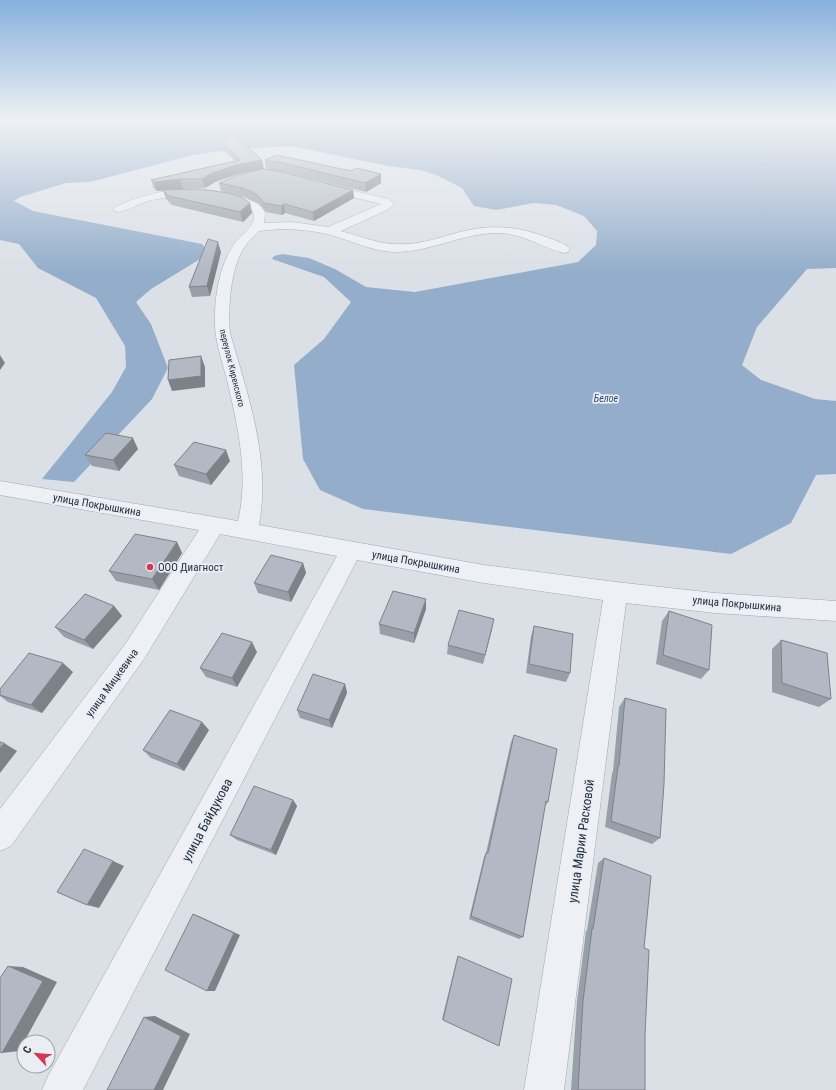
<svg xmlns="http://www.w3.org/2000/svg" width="836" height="1090" font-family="'Roboto Condensed',sans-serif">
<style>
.water{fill:#93adca}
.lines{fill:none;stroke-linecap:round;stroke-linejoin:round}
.minor-casing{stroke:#a0a7b1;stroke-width:1}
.minor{fill:#eef0f5;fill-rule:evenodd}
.wall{fill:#999fa9}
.shaded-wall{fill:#7d8289}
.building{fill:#b2b9c4;stroke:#7d8289}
.poi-dot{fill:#d6364e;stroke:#eaeef4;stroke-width:1.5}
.labels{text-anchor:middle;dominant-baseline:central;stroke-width:3.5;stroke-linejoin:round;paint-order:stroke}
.far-street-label{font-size:9px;fill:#242d3d;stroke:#eaeef4}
.far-water-label{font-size:10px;font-style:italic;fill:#2c4c73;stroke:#eaeef4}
.street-label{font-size:11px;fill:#242d3d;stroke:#eaeef4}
.poi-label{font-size:11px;fill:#242d3d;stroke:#eaeef4;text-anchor:start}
.near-street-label{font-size:13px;fill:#242d3d;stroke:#eaeef4}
</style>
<rect width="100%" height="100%" fill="#dbe0e7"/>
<path class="water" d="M0,121h836v147l-29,1 -50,58 -15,38 19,15 54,19 21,2v73l-20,1 -25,48 -60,31 -368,-45 -43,-19 -17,-31 -9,-94 30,-26 27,-37 -27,-25 -52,-18 2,-3 8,-2 27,4 26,11 31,18 49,5 163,-30 18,-17 1,-14 -13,-15 -28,-11 -22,-2 -38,7 -22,-4 -12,-18 -26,-13 -16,-5 -32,-4 -97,-20 -55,3 -43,6 -103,27 -24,1 -46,14 -6,4 19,10 169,33 8,9 -59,36 -15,13 15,22 17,44 -16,31 -78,83 -32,-3 70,-87 14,-25 -1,-21 -29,-48 -58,-30 -19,-24 -19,-4z"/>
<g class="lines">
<g class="minor-casing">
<path id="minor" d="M324,184l65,15 5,5 -7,6 -46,21c22,6 42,15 65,13 19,-1 36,-7 54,-12 30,-8 57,-6 86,5 7,3 20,6 24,12l-2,3 -4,1c-23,-6 -42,-20 -67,-20 -35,0 -68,20 -104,19 -21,-1 -41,-11 -62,-17 -23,-6 -48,-7 -72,-4 -4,5 -10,9 -13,14 -16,21 -18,63 -16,88 18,62 41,127 29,192l225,40 132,17 99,11 121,8v20l-121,-8 -89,-10 -62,487h-40l79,-490 -119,-17 -127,-23 -274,530h-41l6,-14 289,-520 -117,-22 -76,125 -133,187 -11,5v-42l126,-166 73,-113 -199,-35v-14l238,40c11,-46 0,-95 -11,-141 -6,-23 -14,-44 -12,-68 1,-23 6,-50 20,-69 7,-11 23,-17 18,-32 -22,-18 -79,-17 -105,-10 -10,3 -19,9 -29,11l-4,-1 -2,-2 2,-2c9,-4 17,-8 26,-10 32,-10 71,-10 103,1 9,4 17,5 21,15l-1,10 28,-1 36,5 53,-23 -61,-15 -1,-2 1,-2z"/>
</g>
<use href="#minor" class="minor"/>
</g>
<path class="wall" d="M222,141l42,28 -26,5 -23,8 -10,6 -22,1 -12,1 79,13 2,10 -9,9 -71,-17 -6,-6 -3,-8h-6l-3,-2 -3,-9 84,-19 -11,-11z
M265,160l116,14v9l-15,9 -82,-20 -18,-3z
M219,183l134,7 1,8 -40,23 -29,-8 -3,2 -16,-3 -8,-9 -14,-6 -23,-6z
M221,252l-11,44 -18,1 -3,-10z
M138,449l-19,22 -27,-5 -7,-11z
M230,461l-19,24 -32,-9 -5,-11z
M177,542l5,11 -23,37 -43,-9 -7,-10z
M303,563l3,10 -15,29 -33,-9 -4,-10z
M114,606l8,10 -29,33 -29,-12 -9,-10z
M426,609l-12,34 -34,-9 -1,-10z
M669,611l40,59 -8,9 -45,-15 6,-43z
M534,626l36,47 -4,9 -40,-9 5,-37z
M492,629l-9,35 -36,-10 1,-9z
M781,640l50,59 -12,8 -47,-15v-43z
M257,652l-20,35 -31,-10 -6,-9z
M73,672l-31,41 -34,-11 -8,-6v-7z
M345,684l2,9 -15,35 -32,-10 -3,-8z
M625,698l35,140 -8,6 -47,-17 7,-54 1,-2 6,-64z
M209,730l-25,41 -33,-13 -8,-8z
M514,735l34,67 -3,4 -22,131 -4,2 -50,-20 15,-62 2,-4 25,-111z
M293,800l4,6 -21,49 -39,-15 -7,-5z
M604,858l40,90 1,142h-74l6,-89 9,-70 1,-1 11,-67z
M458,956l-15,64 -1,-1 15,-61z"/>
<path class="shaded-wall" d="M262,160l2,9 -26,5 -23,8 -10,6 -3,-9 10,-6 24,-8z
M381,174v9l-15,9 -1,-9z
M180,179l3,10 -26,2 -3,-9z
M353,190l1,8 -40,23 -1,-9z
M250,203l2,10 -9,9 -3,-10z
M284,204l1,9 -3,2 -1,-9z
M218,242l3,10 -11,44 -3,-10z
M0,355l5,8 -5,7z
M201,356l4,11v20l-33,4 -4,-11z
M133,438l5,11 -19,22 -6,-11z
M226,450l4,11 -19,24 -5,-11z
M177,542l5,11 -23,37 -7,-11z
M303,563l3,10 -15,29 -3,-10z
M426,599v10l-12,34v-10z
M114,606l8,10 -29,33 -9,-9z
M494,619l-2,10 -9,35 2,-9z
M252,642l5,10 -20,35 -5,-9z
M63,663l10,9 -31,41 -11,-8z
M345,684l2,9 -15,35 -3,-8z
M202,722l7,8 -25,41 -7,-7z
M4,743l13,8 -17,22v-24z
M293,800l4,6 -21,49 -5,-5z
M113,861l11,5 -25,42 -12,-3z
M193,914l8,3 39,18 -25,56h-8z
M8,966l15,1 34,15 -38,69 -17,2z
M155,1016l35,18 -27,56h-9l-10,-73z"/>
<path class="building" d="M232,132l30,28 -26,5 -24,8 -10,6h-22l-26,3 -3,-2 89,-20 -18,-19z
M277,155l74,16 5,-3 25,6 -16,9 -82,-20 -18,-3z
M263,169l19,3 71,18 -40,22 -29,-8 -3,2 -17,-3 -8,-9 -13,-6 -24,-5 19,-8z
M199,189l29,4 13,4 9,6 -10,9 -71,-16 -6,-6z
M208,239l10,3 -11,44 -18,1z
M201,356v20l-33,4 1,-20z
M106,433l27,5 -20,22 -28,-5z
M194,442l32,8 -20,24 -32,-9z
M135,534l42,8 -25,37 -43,-8z
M271,555l32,8 -15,29 -34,-9z
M393,591l33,8 -12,34 -35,-9z
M85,594l29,12 -30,34 -29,-13z
M459,610l35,9 -9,36 -37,-10z
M669,611l43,14 -3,45 -46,-15z
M534,626l39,8 -3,39 -41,-9z
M222,633l30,9 -20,36 -32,-10z
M781,640l46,13 4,46 -49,-16z
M29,653l34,10 -32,42 -31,-10v-6z
M313,674l32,10 -16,36 -32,-10z
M625,698l41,11 -2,75 -4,54 -49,-17 7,-55h1z
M170,710l32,12 -25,42 -34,-14z
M514,735l43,14 -9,53 -2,-1 -23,136 -52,-21 15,-63h2z
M0,742l4,1 -4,6z
M254,786l39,14 -22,50 -41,-15z
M84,849l29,12 -26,44 -30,-13z
M604,858l47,18 -7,72 5,2 -4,85v55h-67l5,-89 9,-72h1z
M193,914l41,19 -27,58 -42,-21z
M458,956l54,23 -13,67 -56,-26z
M8,966l35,15 -41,72 -2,-1v-74z
M144,1017l37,19 -27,54h-47z"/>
<linearGradient id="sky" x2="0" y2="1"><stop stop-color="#86b1dc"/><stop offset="0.44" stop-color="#eff1f4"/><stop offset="1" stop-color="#eff1f4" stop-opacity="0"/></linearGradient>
<rect width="836" height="274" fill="url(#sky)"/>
<circle class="poi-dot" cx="150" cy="567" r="4"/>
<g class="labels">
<g class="far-street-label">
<text transform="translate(232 368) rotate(76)">переулок Киренского</text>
</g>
<g class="far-water-label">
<text x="606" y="398">Белое</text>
</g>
<g class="street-label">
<text transform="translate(97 505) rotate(10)">улица Покрышкина</text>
<text transform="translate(416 562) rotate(10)">улица Покрышкина</text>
<text transform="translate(737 604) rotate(5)">улица Покрышкина</text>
<text transform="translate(112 683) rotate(-54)">улица Мицкевича</text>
</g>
<g class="poi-label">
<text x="158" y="567">ООО Диагност</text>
</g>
<g class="near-street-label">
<text transform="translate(207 820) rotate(-62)">улица Байдукова</text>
<text transform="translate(581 841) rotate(-82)">улица Марии Расковой</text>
</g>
</g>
<g transform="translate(36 1054) rotate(296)"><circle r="19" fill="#eaeef4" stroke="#9ba1ab"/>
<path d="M0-3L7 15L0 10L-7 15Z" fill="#d6364e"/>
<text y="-6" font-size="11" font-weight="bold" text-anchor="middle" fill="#242d3d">С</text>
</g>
</svg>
